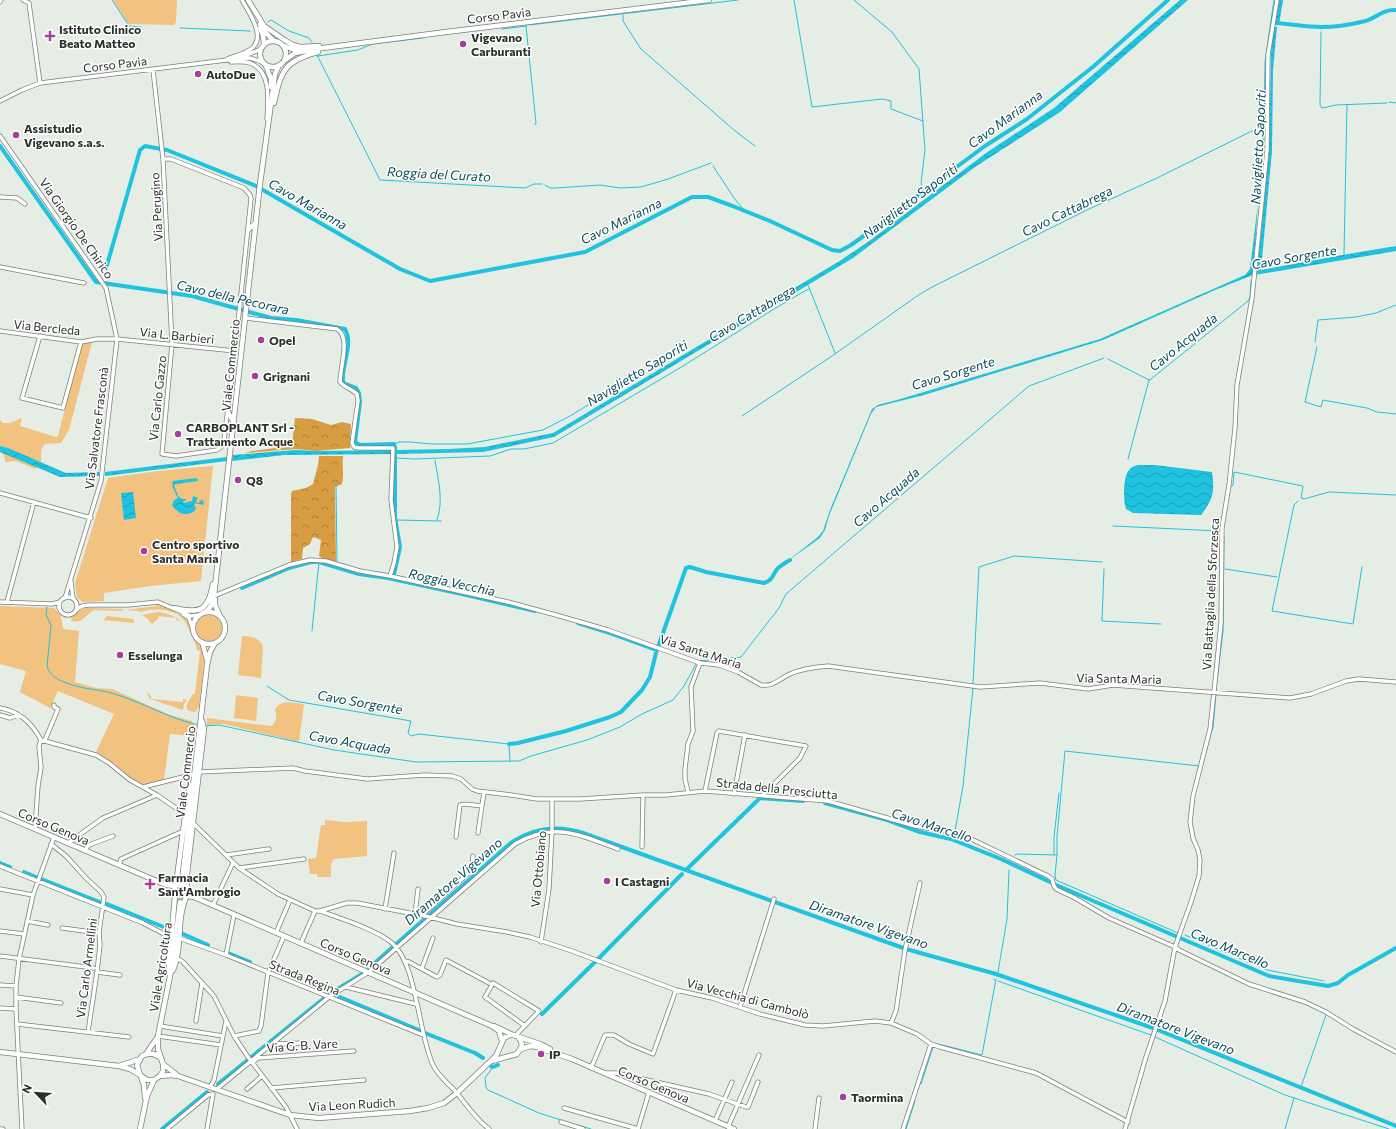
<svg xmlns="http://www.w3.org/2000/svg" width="1396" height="1129" font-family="Commissioner,sans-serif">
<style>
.grass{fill:#f1c280}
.forest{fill:url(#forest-crowns)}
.water{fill:url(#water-waves)}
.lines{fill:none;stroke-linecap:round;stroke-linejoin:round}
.stream{stroke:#1fc3df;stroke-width:1}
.canal{stroke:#1fc3df;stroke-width:4}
.major-tunnel{stroke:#c1c7c0;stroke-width:4.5;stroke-dasharray:4.5 2;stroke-linecap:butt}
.minor-casing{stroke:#7a807a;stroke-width:5}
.major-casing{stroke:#7a807a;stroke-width:6}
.minor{stroke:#fff;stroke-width:3.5}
.major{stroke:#fff;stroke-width:4.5}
.poi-dot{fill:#a73d9d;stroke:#fff;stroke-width:1.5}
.labels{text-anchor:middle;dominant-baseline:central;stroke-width:3;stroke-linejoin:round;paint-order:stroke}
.street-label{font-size:12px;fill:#2c2f2c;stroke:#fff}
.poi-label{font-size:12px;font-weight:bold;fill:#2c2f2c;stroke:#fff;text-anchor:start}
.water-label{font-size:13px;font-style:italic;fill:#084a56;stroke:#fff}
</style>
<defs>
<pattern id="forest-crowns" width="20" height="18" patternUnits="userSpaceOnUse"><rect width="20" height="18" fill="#d89d41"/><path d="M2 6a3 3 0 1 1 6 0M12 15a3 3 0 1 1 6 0" fill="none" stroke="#af8037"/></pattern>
<pattern id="water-waves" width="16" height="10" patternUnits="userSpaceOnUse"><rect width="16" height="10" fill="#1fc3df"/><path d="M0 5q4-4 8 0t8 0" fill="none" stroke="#1b9fb5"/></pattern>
</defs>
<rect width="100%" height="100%" fill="#e6ede5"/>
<path class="grass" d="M113,0h64l-1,22 -2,3 -46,-1z
M92,342l-23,88 -8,13 -16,1c-6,6 -3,12 -4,19l-6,6 -19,-8 -11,1 -1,-7 -4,-3v-32l3,3h7l12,-5 -2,8 36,11 2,-1 24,-93z
M213,466l-12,115 -51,5 -46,7v8l-22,1 -5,-5 -2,-14 33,-105 50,-7z
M157,605l9,2 21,12 3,4 4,14 9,13 1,11 -5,46 -4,5 -6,-1c-6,-5 1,-11 4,-17h2l5,-43 -3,-1c-1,-6 -4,-12 -7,-18 -2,-4 -4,-10 -8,-14 -11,-10 -29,-10 -43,-6v-1l-13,-1 30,-4z
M0,606l54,2 7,8 2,13 16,2 -4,51 21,6 16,1 58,26 22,6 2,3 1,5v7l-25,-2 -6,46 -20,5 -4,-1 -7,-3 -17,-16 -20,-13 18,-38 -56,-23 -8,17 -30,-16 6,-21 -26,-7z
M86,608l37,1v2c-10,-1 -20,0 -29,-1 -8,4 -11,14 -22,11l-1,-2c3,-6 9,-9 15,-11z
M158,612c8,1 17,4 23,9l-5,-1v-2l-17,-2 -1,3 -6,5 -4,-5 -6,-4z
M196 628a13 13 0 1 1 26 0a13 13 0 1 1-26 0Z
M107,616l27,3v4l-31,-3z
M242,636c9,0 17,2 21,10l-2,32 -23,-3z
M147,692l4,4v3l32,3v-3l4,1 -3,4 -1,6 -33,-11 -1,-1z
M236,695l22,3 -2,23 -22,-3z
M288,702l16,2 -5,38 -75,-18 -17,1v-7l64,8c6,-4 6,-10 4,-16 3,-6 6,-7 13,-8z
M325,820l19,2 23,-1v35l-33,3 -3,5v13h-14v-3h-7l-2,-15 8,-1 5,-33h4z"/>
<path class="forest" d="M295,418l17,1 19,6 11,-3 9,2 -1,24 -34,3 -20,-2 -51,4 7,-2 40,-5z
M319,456h24c-1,9 1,19 -1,28l-7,3 1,75 -13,-3 -4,-3 2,-16 -8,-3 -3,7 -7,4 -1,11 -11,3v-68l1,-3 14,-3 7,-4 5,-19z"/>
<path class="water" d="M1180,0h8l-128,112 -85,55 -122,91 -299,179 -71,15 -87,2v-4l53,-1 36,-2 68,-14 285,-171 30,-20 118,-89 68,-45z
M1278,0h5l-4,25h-4v-4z
M1275,27h2l-4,43 -1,81 -11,119 81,-15 54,-9v5l-141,24 1,-4h1l12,-120 2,-98 2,-20z
M1258,203l-5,72 -38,15 -112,50 -179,55 -48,12 -5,7 -42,102 -4,14 -5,8 -34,24 32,-25 5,-6 7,-21 42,-101 6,-4 26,-7 196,-59 145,-64 5,-6z
M0,446l8,2 58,25 33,-1v4l-39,1 -60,-25z
M295,450l21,1 76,-1v4l-108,1 -52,6 1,-6z
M227,457v4l-122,15v-4z
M1138,465h17l57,7c3,19 1,28 -11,43l-68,-2 -7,-4c-3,-9 -3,-32 3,-39 2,-3 6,-4 9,-5z
M197,478l1,3 -22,3 -2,1c0,1 4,10 4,11l4,3h4l-1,2h-2l1,2 8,-2 1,-5 5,2 -2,3 1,2h3l-1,-2 4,-1 1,5 -10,-2 2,6c-7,9 -19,5 -24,-4l2,-5 4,-2 -5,-10 -1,-7z
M133,492l3,26 -12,2 -3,-27z"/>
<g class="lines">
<path class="stream" d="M112,0l17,26 12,1
M794,0l18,107 70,-8 9,2v8l32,12
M854,0l38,32 27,37 6,81 -4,33 3,8
M623,15v6l18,28 93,81 21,16
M268,22l3,-2 18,11 20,7 3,4
M529,25l209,-25
M526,26l10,97 -1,2
M180,28l70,3
M502,29l25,-3
M1321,29v-2
M1321,32l-1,73 2,3 14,-3 51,-2
M317,55l63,125 145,8 9,-4h8
M318,56l40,-6 14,-6 51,-6
M1389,102l7,1
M713,166l21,32 10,12
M545,185l5,3h5l45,-3 20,3 21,-1 27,-8 43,-16
M1259,197l5,-62
M1344,254l3,-149
M808,285l27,68
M1315,342l3,-22 38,-3 20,-4 20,-8
M1317,347l-12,55 16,5 2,-7 44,8 10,4 19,2
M1108,359l41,21 2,-1 97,-78 2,-4 1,-16
M742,416l90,-60 88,-62 14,-8 155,-77 68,-31 107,-53 1,-63 9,-62
M394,444l5,-2h11l22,2h35l76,-14 27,-14 75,-46
M396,458l19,1 75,-3 21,-7h13l29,-6 130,-77 91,-57 29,-17 6,-3
M1128,459l21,-79
M435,460c3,20 9,40 2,60
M336,484l1,78
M1231,487l2,-2 1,-13 69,14 -2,12 3,1 25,-7 67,3
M1298,501l-4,4 -22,106 81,13 9,-57
M396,520l45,1
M1113,526l106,5
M1104,569l-2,52 59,3
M1225,569l52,8
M47,607l-1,8 5,10 -4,41c2,8 9,13 17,16 18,8 39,7 57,14 26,9 50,23 78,29
M312,631l7,-69
M698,661l43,-4 38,-49 7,-14 243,-208 75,-28
M1354,681h9
M973,684l6,-117 35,-11 88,6
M267,686l22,14 122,21 -3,12 3,3 8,-2 90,10 1,18
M1216,690l7,-59 1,-94
M1227,695l55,4
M204,726l15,-1 115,25 82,12 103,-1 12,-5 56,-16 33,-13 22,-13 31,-14 11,-14 12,-22
M1202,766l11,-39 3,-33
M955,831l8,-45 10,-98
M951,839l2,-4
M1054,854v-17l5,-44
M1015,855l2,-1 40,1v-19l8,-85 134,15
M1057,855l-2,20 1,5 122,53
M1185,935l82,35 57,11
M998,972l9,-53 2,-49
M995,975l1,-1
M994,979l1,1
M998,981l153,54
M1155,1037l130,58 104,34
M934,1043l48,12 14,-76
M493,1067l-8,11 1,9 2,3 51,23 22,7
M921,1084l12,-37
M1301,1087l25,-72
M574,1124l17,5
M906,1129l9,-28
M1285,1129l9,-31"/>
<path class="canal" d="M1277,20v3c14,1 29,4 44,4 13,0 28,-2 40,-5 14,-2 20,-13 35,-12
M0,146l96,136 96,14 79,22 25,2 49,9c9,16 -4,36 -2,53l2,2 11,4 3,5 1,9 -5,40 5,3 34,-1v1
M107,265l33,-115 5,-4 22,4 89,36 144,83 30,12 155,-29 107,-55h16l22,8 40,16 62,29 8,1 11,-6 49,-35 24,-19 61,-45 42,-27 67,-53 74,-66
M393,579l7,-32 -5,-30v-70
M242,588l47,-20 22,-6h8l40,12 29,4 74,16 73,17
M578,623l32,10 47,17
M658,647l28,-79 4,-1 16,5 58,11c10,-3 8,-9 14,-15 4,-3 8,-6 12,-8
M509,744l9,-1 48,-12 44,-14 11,-5 21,-22 8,-13 7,-28
M825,803l62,17 33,12 31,7 50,20 51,24
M0,863l10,4
M688,868l72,-70 43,3
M24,872l12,5
M41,879l61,24
M1056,885l213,91 59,10 10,-3 10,-8 48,-27
M107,904l64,26
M183,934l25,11
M228,953l22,9
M597,960l85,-86
M369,968l143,-126c22,-14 46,-17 71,-9l323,116 90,25 157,54 243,98
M335,995l86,36
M542,1014l53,-52
M425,1033l50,20 8,5
M491,1066l2,1 5,-2
M218,1084l110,-89 34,-21
M162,1129l45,-37"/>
<path class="major-tunnel" d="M180,902l2,-21"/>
<g class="minor-casing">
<path id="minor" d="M23,0l6,3 11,80
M0,2l1,-2
M240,58l21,-9
M227,59c8,-3 17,-5 24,-10 16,-12 -2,-36 -9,-49
M231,62c7,0 13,-1 19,1 22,8 18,38 17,56
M153,70l10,89 9,185 -10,110 14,2 41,-6 4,-3 3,-7 11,-89 16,-152 -1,-4 -6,-7 -73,-29h-8
M0,101l22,-11 18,-7 195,-24 15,-1 12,4
M0,136l106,152 11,51 -16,142 -36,117
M0,197l17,1 8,6
M0,267l84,16
M246,318l91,11c14,8 3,38 3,53 4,5 12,7 17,12l1,7 -6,42 2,4 5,1h34l-2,52 6,47 -3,16 -4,13
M0,331l81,11 16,-3h20l118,12
M40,336l-18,62 41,10 18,-66
M0,493l91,25
M71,582l2,16
M214,596l75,-31 21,-5 16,1 34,10 30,5 118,26 48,13 52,15 92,33 19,2 19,7 23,13c12,2 18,-6 29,-11 11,-5 26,-7 38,-8l152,21 60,-4 48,6 25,-4 13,1 164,12 21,-4 35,-13 13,-2 37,3
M59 606a9 9 0 1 1 18 0a9 9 0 1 1-18 0Z
M0,602l52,2 8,-2
M7,602l27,-100
M76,610l6,-4 7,-1h39l30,-3 33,14 9,-1
M183,614l6,4 4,12
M0,708c19,3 32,15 41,32l55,15 13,8 21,17 27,15 29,20
M0,715l10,3 9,-3
M45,740l13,-31 -4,-2v-2
M199,772l94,-4 12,3 62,8 58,-4 27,1 9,3 11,10 5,2 34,4 26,4h43l63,-4h23l39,-4 123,10 87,25 41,7 11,4 81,39 4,3 2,7 2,3 19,9 34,20 66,29 4,3 70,34 56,18 21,10 27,17 43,23
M143,787l52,-13
M705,791l12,-58 2,-2 87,15 -6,12 -37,37
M688,792l-3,-13v-10l3,-25 5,-13 -2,-44 9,-24
M734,794l11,-59
M193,823l46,45 39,26 37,17h5l27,-8h10l68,13 32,8 50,8 23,5 42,14 104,39 36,8 48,16 45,11 18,1 52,-5 16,2 26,11 14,10 9,3 96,26 92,49
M35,829l3,-43 3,-18 -2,-22 2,-6
M478,833l4,-28
M456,837l4,-32c7,-3 15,2 22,0l2,-12
M68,843l35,-25 54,-23
M51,844l15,12 20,22 15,14 3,5 -5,36 1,12 -3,27 -9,60
M642,847l1,-52
M85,850l4,-5 24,-9
M226,855l43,-6
M119,865l2,-6 60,-27
M0,866l143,57 21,11 7,8
M239,868l65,-9
M0,889l33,6
M213,905l20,-42
M385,909l9,-56
M320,911c20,7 57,19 72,32 25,21 26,90 41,122 5,11 16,19 24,28 10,13 19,26 32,36
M415,914l3,-25
M422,915l50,-45 1,-14
M27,921l21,4
M62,928l37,5
M0,931l24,3
M276,933l14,-33
M179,938l47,17 197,80
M541,942l8,-53 3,-58v-32
M301,943l14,-32
M226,955l8,-40
M0,956l94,12
M177,958l6,4 31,34 20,40 14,21 38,50 11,22
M405,961l4,1 28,15 3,-2 6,-15 43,23
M422,968l11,-30
M97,972l23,3
M0,985l16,1
M346,987l70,17
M16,997l45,6
M740,1007l34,-108
M0,1008l16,1
M196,1021l6,-38
M891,1023l5,-12 9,-61 15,-67
M17,1024l112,13
M160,1026l63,10
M158,1036l63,9
M234,1036l25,-5 2,-5 7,-53 16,-37
M515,1036l24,-25 -46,-28 -8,14 40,29
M272,1044l31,-1
M252,1063l6,-5 96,-7
M591,1068l14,-33h9l15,9 24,10 23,-64
M607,1073h9l93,21 37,13h2l10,-25
M210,1087l4,-7 12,-59
M271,1088l93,-8
M217,1089l112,-92 40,-25 146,-128c40,-23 64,-9 103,5
M247,1089l15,-13
M564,1108l74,21 11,-37
M715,1121l17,-39
M561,1122l22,7
M728,1127l31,-72
M0,1129h3
M22,1129l-6,-120v-23l3,-27 14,-64 21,-58
M167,1129l41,-34 5,-1
M207,1129l6,-35
M815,1129l4,-31
M903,1129l28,-85
M1125,1129l21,-72 19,-56 10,-54 16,-45 8,-26 1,-16 -2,-10 -5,-12 -3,-16 3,-26 17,-67 4,-37 7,-69 1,-95 7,-43 6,-57 2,-43 15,-87 10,-98 5,-50 1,-95 9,-55"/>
</g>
<g class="major-casing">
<path id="major" d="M248,0l16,26 22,15 7,4 7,2 19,-1
M260,24l6,9 8,8
M260,28l3,7 1,9
M260 54a13 13 0 1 1 26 0a13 13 0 1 1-26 0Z
M284,46l11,4h6
M284,61l11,-8 20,-4 131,-17 263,-32
M266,66l5,13v8
M274,103c7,-32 10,-42 44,-51
M248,230l8,-8
M228,412l6,11
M215,599v6l4,9
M174,608c25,6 34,4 39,-24
M205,612c6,-3 7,-9 9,-16l46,-412 15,-110 4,-9
M193 628a16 16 0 1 1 32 0a16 16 0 1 1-32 0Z
M202,642l5,18
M0,814l166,71 9,1
M182,881l25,-216 3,-13 5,-9
M176,885l12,-91 3,-9
M187,886v-12l17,-145 -2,-8
M174,892l2,-7 7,-1 4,2 2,7 5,4
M187,896l7,1 298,129 7,5 3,10
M173,970c10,-23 3,-50 13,-73
M169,972v-11l6,-65
M494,1026l19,9 27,9 10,5
M521,1049l10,-3 6,1 35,12 162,70
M0,1052l119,14 11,3 10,6
M146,1054l11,-16
M161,1058c-6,-5 -12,-6 -19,-2l-5,9 3,10 7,5h7l6,-4 3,-5v-7l-5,-15v-13l14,-70 8,-64
M492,1061l25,-7 5,-8 -1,-5 -3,-4
M163,1064l14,11
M119,1066l21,-7
M160,1076l11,-1 7,1 112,39 29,3 91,-7 18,-3 16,-5 13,-10 39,-37 8,-18 6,-3h3
M141,1077l3,8 1,13
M140,1129l7,-33 7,-16"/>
</g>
<use href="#minor" class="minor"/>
<use href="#major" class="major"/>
</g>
<g class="poi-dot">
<path d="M48 30h4v4h4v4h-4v4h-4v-4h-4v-4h4z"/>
<circle cx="463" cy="44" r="4"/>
<circle cx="198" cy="74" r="4"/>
<circle cx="16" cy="135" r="4"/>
<circle cx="261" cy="340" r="4"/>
<circle cx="255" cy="376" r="4"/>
<circle cx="178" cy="434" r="4"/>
<circle cx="238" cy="480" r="4"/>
<circle cx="144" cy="551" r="4"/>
<circle cx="120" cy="655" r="4"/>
<circle cx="607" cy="881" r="4"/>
<path d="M148 878h4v4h4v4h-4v4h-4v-4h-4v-4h4z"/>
<circle cx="541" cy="1054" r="4"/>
<circle cx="843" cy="1097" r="4"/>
</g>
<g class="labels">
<g class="street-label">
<text transform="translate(499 15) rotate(-7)">Corso Pavia</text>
<text transform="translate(115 64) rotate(-7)">Corso Pavia</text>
<text transform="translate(156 207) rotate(-93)">Via Perugino</text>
<text transform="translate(77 228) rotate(55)">Via Giorgio De Chirico</text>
<text transform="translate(47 327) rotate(6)">Via Bercleda</text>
<text transform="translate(177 335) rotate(6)">Via L. Barbieri</text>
<text transform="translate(230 365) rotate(-84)">Viale Commercio</text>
<text transform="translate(157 398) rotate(-84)">Via Carlo Gazzo</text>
<text transform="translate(96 428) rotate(-83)">Via Salvatore Frasconà</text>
<text transform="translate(1210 594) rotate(-87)">Via Battaglia della Sforzesca</text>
<text transform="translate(701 651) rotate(18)">Via Santa Maria</text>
<text transform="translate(1119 678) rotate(1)">Via Santa Maria</text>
<text transform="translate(185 772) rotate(-83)">Viale Commercio</text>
<text transform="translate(777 788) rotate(6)">Strada della Presciutta</text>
<text transform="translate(54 826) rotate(23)">Corso Genova</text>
<text transform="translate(538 869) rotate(-85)">Via Ottobiano</text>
<text transform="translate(356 956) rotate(23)">Corso Genova</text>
<text transform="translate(160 967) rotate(-81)">Viale Agricoltura</text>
<text transform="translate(86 968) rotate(-83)">Via Carlo Armellini</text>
<text transform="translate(305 977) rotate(22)">Strada Regina</text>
<text transform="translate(748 998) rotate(15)">Via Vecchia di Gambolò</text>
<text transform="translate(302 1045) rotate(-4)">Via G. B. Vare</text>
<text transform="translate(654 1084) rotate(23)">Corso Genova</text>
<text transform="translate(352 1104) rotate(-3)">Via Leon Rudich</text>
</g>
<g class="poi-label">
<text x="59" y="29">Istituto Clinico<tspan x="59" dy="14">Beato Matteo</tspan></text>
<text x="471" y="37">Vigevano<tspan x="471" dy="14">Carburanti</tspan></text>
<text x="206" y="74">AutoDue</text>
<text x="24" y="128">Assistudio<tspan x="24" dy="14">Vigevano s.a.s.</tspan></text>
<text x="269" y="340">Opel</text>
<text x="263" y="376">Grignani</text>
<text x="186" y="427">CARBOPLANT Srl -<tspan x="186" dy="14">Trattamento Acque</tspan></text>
<text x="246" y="480">Q8</text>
<text x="152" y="544">Centro sportivo<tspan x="152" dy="14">Santa Maria</tspan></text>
<text x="128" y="655">Esselunga</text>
<text x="158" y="877">Farmacia<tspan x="158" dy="14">Sant'Ambrogio</tspan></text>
<text x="615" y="881">I Castagni</text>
<text x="549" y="1054">IP</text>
<text x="851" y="1097">Taormina</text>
</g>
<g class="water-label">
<text transform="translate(1005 119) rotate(-36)">Cavo Marianna</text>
<text transform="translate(1258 147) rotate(-87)">Naviglietto Saporiti</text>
<text transform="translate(439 174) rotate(3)">Roggia del Curato</text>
<text transform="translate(910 201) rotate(-37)">Naviglietto Saporiti</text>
<text transform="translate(308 204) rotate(30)">Cavo Marianna</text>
<text transform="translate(1067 211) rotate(-26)">Cavo Cattabrega</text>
<text transform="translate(621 221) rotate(-26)">Cavo Marianna</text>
<text transform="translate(1294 257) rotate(-10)">Cavo Sorgente</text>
<text transform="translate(233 297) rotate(13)">Cavo della Pecorara</text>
<text transform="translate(752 313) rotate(-31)">Cavo Cattabrega</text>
<text transform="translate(1183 342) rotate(-39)">Cavo Acquada</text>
<text transform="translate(637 373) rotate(-31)">Naviglietto Saporiti</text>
<text transform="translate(953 373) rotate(-17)">Cavo Sorgente</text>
<text transform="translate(886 497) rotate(-41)">Cavo Acquada</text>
<text transform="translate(452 582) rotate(12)">Roggia Vecchia</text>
<text transform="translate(360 702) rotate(10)">Cavo Sorgente</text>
<text transform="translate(350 742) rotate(10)">Cavo Acquada</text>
<text transform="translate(932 825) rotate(18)">Cavo Marcello</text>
<text transform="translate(453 881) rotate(-41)">Diramatore Vigevano</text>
<text transform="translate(869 924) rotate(19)">Diramatore Vigevano</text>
<text transform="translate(1230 948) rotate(23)">Cavo Marcello</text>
<text transform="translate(1176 1028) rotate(21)">Diramatore Vigevano</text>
</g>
</g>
<g transform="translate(36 1093) rotate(295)" stroke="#ffffff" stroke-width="3" paint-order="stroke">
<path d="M0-3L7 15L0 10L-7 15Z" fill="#2c2f2c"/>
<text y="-6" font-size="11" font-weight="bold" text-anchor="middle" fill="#2c2f2c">N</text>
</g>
</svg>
